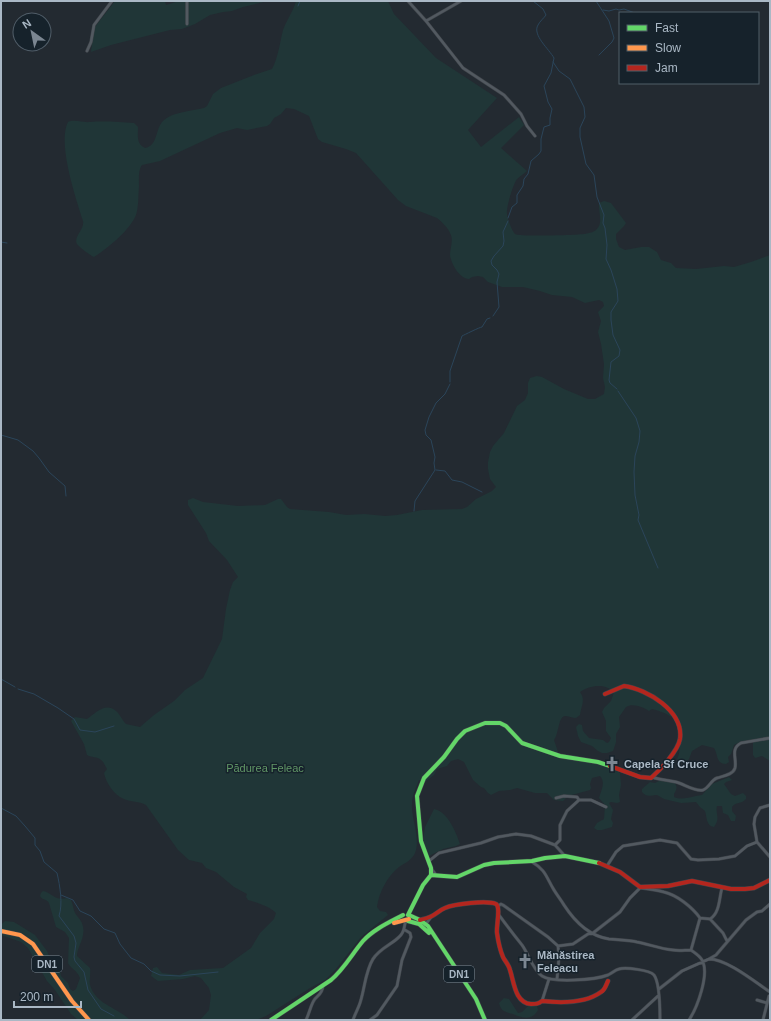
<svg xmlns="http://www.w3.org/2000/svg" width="771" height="1021" font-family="Arial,sans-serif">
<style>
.green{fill:#203637}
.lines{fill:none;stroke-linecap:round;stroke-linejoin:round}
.stream{stroke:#2b455a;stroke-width:1}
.street-casing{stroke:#3f444a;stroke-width:3.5}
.fast-casing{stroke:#3f444a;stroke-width:5}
.slow-casing{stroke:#3f444a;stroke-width:5}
.jam-casing{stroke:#3f444a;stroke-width:5}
.street{stroke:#525960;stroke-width:2.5}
.fast{stroke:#63d668;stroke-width:4}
.slow{stroke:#ff974d;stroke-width:4}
.jam{stroke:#b3261e;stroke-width:4}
.labels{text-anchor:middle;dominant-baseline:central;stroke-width:3;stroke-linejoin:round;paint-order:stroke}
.shield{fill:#16222b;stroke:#7e8b97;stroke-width:1}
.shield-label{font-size:10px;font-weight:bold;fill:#aab8c5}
.poi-label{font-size:11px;font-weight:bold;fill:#aab8c5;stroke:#16222b;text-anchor:start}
.park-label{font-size:11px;fill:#609666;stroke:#16222b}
</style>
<rect width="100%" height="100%" fill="#232a31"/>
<path class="green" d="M115,1h50l1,4 13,-4h89l-25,6 -11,4 -9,1 -13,3 -15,9 -13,5 -12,1 -59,15 -20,7 3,-24z
M296,1h92l6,13 42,44 61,40 -29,32 13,17 38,-30 5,8 -23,23 26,23c-3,3 -7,5 -10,8 -4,5 -11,29 -10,35 0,4 5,17 8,20 5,3 61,1 70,0 4,-1 9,-2 11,-4 8,-7 2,-18 3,-27l5,-2 7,2 15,20 -2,3 -8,8v5l3,8 6,3 16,-3h8l8,5 4,8 10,3 5,5 20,1 28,-3 10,1 17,-5 19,-7v506l-8,-5 -7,2 -2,-3v-13c-7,-1 -13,-1 -19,3l-3,9 -3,3 1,5 -3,2c-10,0 -8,-10 -12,-16l-12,-3 -10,6 -3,8 -3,4h-6l-3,-4c3,-6 2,-9 3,-15 1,-4 3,-9 2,-13 -3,-13 -18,-19 -30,-22l-3,2c-7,-4 -16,-8 -23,-4l-7,10 1,10 -4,7v8l-3,9 -6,2h-5l-4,-2 -6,-5 -11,-4 -3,-6 -2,-9 3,-3 3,1 1,6 6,7 14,2 4,3 2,-1 2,-4 -5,-7v-10l-4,-9 2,-4 7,-7 3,-9c-9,-9 -24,-7 -34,0 6,8 1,14 0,23l-4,3c-3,0 -8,-2 -11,-2 -7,1 -6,18 -11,24l5,15c16,-3 43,10 58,15l3,3 1,12 -2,10 1,7 -3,1 -6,-1 -2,1 4,7 -2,9 2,4 -1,4 -10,3h-5l-3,-2 3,-5 7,-4 1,-14 -6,-7c2,-8 7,-15 1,-22l-8,2 -2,6 1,4 -1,2 -22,6 -5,5 -9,-1 -7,-7h-12l-18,-5 -7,2 -11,1 -8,4 -3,-2 -4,-5 -3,-1 -8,-7 -9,-18 -6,-3 -7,2 -4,5 -10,3 -3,6 -9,7 -2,-2h-4c-3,8 -7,15 -7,24 -1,15 9,34 3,49 -3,7 -10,10 -16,14 -12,10 -20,25 -22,40l3,4 6,1 2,3 -27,22 -25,32 -11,11 -15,8 -44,28 -10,4h-56l9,-10 2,-15 -2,-7 -8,-10 -6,-2 -12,3 -25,2 -7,-5 2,-8 4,-1 5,6 17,2 11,-5 33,-2 28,-20 9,-15 14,-14 2,-6c-5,-6 -20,-11 -28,-13l-2,-3 1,-3 -13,-7 -18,-15 -10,-4 -4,-5 -13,-3 -11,-10 -32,-45c-7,-4 -15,-3 -22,-6 -10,-4 -18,-16 -20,-26l3,-4c-2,-3 -3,-7 -6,-9 -4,-4 -9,-2 -14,-5l-3,-11 -13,-23 4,-4 12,2c9,-6 18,-17 29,-8 4,3 6,9 10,13l14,3 14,-12 20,-14 11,-11 18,-12 19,-39 4,-30 4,-19 3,-8 5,-5 -11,-17 -18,-19 -3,-8 -18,-28v-5l5,-2 10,4 35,4 27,-1 13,-6h3l6,8 3,2 39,3 17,3 18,-1 21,2 12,-1 25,-5 40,-1 5,-2 9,-8 16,-8 4,-4 -6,-8 -2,-10v-7l2,-10 3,-6 11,-13 13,-27 8,-6 3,-7v-10l2,-5 7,-2 5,1 22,12 24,10h7l9,-5 1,-7 -2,-9 1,-14 -3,-20 -3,-12 3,-11 -3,-9 6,-6 -1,-4 -4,-2 -14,3 -13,-6 -20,-2 -12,-4 -17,-4h-21l-14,-5 -5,-5 -5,-1 -6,1 -3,2c-9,0 -18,-15 -19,-24 0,-7 4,-15 0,-22 -2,-5 -8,-11 -13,-15l-31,-12 -8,-6 -42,-47 -10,-4 -24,-7 -4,-3 -9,-23 -15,-7 -8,-1 -5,6 -7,4 -4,6 -3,2 -20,4 -10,-2 -17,5 -60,28 -18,4c-4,5 -3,15 -3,22 -1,8 0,19 -3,28 -6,15 -28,33 -42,42 -3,-1 -15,-10 -17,-13 -4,-7 8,-15 6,-23 -7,-22 -26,-78 -15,-99 7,-3 15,1 22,0 14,-1 30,0 44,1l4,4c0,8 -2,17 7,21 13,-2 10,-19 18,-27 9,-9 29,-10 41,-13l3,-2 6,-12 8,-6 33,-13 18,-6c6,-11 8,-27 11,-39 4,-11 10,-18 13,-29z
M729,777l3,3 -6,2 -2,2 7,10 4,2 8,-3 3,3v3c-4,5 -11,3 -14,8v4l4,5 -1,5h-4l-3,-6 -5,-2 -1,-7h-5c-2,8 4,12 -3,21 -8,-1 -7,-10 -9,-16l-5,-4 -4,-5 -15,1 -17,-4 -7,-4c-6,0 -10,3 -15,-3v-3l8,-7 5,1 6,-3 12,1c5,5 4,8 1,13v3c9,4 19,-1 28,-2l10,-11z
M434,809c14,3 22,23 26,35l-4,2 -13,3 -14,7 -6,-15 2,-14z
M43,891c10,2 11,10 24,7l4,2c2,4 2,9 4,13 5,7 10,11 8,22 -1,7 -6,14 -6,21l13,12c1,6 -1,11 0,17 6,20 27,22 40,35h-52l-7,-6 -16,-24 -8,-9 -19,-33 -7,-6 -20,-7v-10l4,-4 9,1 21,13 12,16 2,5 11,15 1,5 7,7 2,6 3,2 3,-2 4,-11c-3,-8 -9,-9 -12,-15l1,-25 -4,-6 -9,-5 -7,-24c-2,-4 -7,-3 -9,-7l1,-3z
M504,998l5,1 9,14 4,-1 7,-7 8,1 1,4c-6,11 -16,8 -25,4 -7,-2 -12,-2 -14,-11z"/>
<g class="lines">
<path class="stream" d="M596,1l13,20 5,17 -2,4 -13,13
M298,6l2,-5
M603,10l6,1 7,-2 3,1 5,-1 11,4
M553,62l6,9 11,8 14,28 1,10 -5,11v9l6,27 8,11 3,22 7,18 -1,8 2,5 2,17 -1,14 5,11 6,19 1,12 -7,11v8l2,15 7,15 -1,6 -8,6 -2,18 1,3 7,6
M508,218l4,-11 5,-4v-8l6,-9 1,-7 4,-5 3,-13 8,-7 2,-3v-12l3,-12 6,-2v-7l2,-9 -4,-7 -4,-16 7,-13 3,-15c-5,-9 -22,-23 -16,-33 2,-4 6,-7 8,-10l-3,-6 -10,-8
M1,242l6,1
M493,316l6,-9 -2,-25 2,-8 -2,-4 -5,-5 -1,-4 3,-5 9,-10 1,-5 -1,-9 5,-11
M450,382v-11l12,-35c2,-1 18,-9 20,-9l5,-8 3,-1
M618,391l18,27 4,13 -1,11 -4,14 -1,16 1,23 4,20 -1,5 20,48
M1,435l17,5 15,11 6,7 10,14 16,14 1,10
M436,470l9,1 7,9 10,2 20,10
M414,511l1,-10 20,-31 -1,-7 1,-6 -4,-17 -5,-5 -1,-5 4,-13 7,-14 9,-9 5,-10
M1,679l14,8
M18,689l16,5 24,14 16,11 6,11 15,2 19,-6
M1,808l15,8 9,10 10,12v7l5,6 4,11 13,11c3,13 6,31 2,43l15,20 2,7 -2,14 1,4 9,11 4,18 13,19 13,7
M61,895l12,5 7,11 11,5 13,13 11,4 5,11 11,14 13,6 7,7 9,4 20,1 38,-4"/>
<g class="street-casing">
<path id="street" d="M187,1v23
M408,1l18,20 37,47 41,27 17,19 6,12 8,10
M426,21l35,-20
M87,51l4,-9 3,-17 18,-24
M652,777c8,3 16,3 24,5 8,2 19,10 27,8 6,-2 8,-10 14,-12 6,-2 16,-3 18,-10 2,-10 -5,-19 6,-25l29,-5
M579,800h12l15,7
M770,805l-10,3 -5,9 -1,7 3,18 13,15
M555,845l5,-5v-15l7,-14 12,-11 -2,-3 -13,-1 -8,2
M429,861l10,-8 42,-10 17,-6 18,-3 15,2 24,9 9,10
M532,862c14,8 14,15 22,28 3,5 7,10 10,15 11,17 25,31 45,34 9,1 19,1 28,3 11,2 24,7 36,8 6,1 12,0 18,0 4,3 9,6 11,10 8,14 -5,48 -13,60
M607,866l9,-14 7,-6 37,-6 17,3 14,16 7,1 21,-1 16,-3 12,-10 10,-4
M431,868l5,7
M641,888c8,1 16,2 23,4 13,3 28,15 36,26l-9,32
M498,906l3,-2 2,1 45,32 10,9 15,-2 15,-10 5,-1 27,-21 10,-14 10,-10
M499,915c8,11 15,20 23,30 6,8 11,25 20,31 11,7 53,4 66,-1 4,-2 7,-5 11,-6 6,-2 31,1 35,6 6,8 6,34 6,45
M700,918l10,1c10,-6 9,-21 12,-31
M710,919l13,14 4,8
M425,925l7,-9
M709,959c18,0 46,23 61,33
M557,979l2,-22 -1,-11
M659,989l23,-18 27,-12 7,-4 30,-35 11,-8 5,-1 8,-7
M757,1000l10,3
M542,1001l7,-22
M306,1020c3,-6 4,-12 7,-18 3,-7 9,-6 10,-16
M353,1020c2,-6 5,-11 7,-17 5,-15 5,-31 13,-44 7,-11 18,-14 26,-22 7,-6 4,-10 7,-16
M370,1020l7,-5 20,-29 5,-26 9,-23 -1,-4 -5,-3
M632,1020l26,-24
M763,1020l6,-24"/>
</g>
<g class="fast-casing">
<path id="fast" d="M431,875v-7l-10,-27 -4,-45 7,-18 20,-21 13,-18 8,-8 20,-8h15l6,3 16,17 38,13 38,6 12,4
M408,915l15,-30 8,-10 26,2 27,-12 10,-2 38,-2 13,-3 20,-2 34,7
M409,915l11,5 8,6 48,73 9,21
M408,921l11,3 10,9
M271,1020l60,-40c13,-11 21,-26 32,-39 11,-12 27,-19 40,-26"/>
</g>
<g class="slow-casing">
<path id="slow" d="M394,923l15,-4
M1,931l19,4 13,9 39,57 17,19"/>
</g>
<g class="jam-casing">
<path id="jam" d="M605,694l19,-8c23,3 60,25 56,53 -2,12 -20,31 -29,39l-11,-1 -30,-11
M599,863l21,9 20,15 28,-1 24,-5 39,8h14l9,-1 16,-8
M420,920c4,-1 8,-2 12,-4 4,-2 8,-6 13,-8 9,-4 42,-8 51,-4 5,3 0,23 1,29 1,7 3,17 6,24 2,4 6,8 7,13 4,12 5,33 21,34 5,0 7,0 11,-3 18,2 44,2 59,-9 4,-2 5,-7 7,-11"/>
</g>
<use href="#street" class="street"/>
<use href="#fast" class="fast"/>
<use href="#slow" class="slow"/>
<use href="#jam" class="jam"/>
</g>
<defs>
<g id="church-bare" transform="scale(1.2)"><path d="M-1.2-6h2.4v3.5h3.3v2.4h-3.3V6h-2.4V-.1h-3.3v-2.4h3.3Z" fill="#7b8691" stroke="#16222b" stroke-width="2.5" paint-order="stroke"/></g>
</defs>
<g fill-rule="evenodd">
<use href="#church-bare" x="612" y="764"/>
<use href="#church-bare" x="525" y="961"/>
</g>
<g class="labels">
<g class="shield">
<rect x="32" y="956" width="30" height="16" rx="3"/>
<rect x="444" y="966" width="30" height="16" rx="3"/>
</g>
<g class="shield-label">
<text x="47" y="964">DN1</text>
<text x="459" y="974">DN1</text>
</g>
<g class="poi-label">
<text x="624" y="764">Capela Sf Cruce</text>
<text x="537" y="955">Mănăstirea<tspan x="537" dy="13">Feleacu</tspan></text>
</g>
<g class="park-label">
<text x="265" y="768">Pădurea Feleac</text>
</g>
</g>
<rect width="771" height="1021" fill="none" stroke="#aab8c5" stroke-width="4"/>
<rect x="619" y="12" width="140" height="72" fill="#16222b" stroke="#515e69"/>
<rect x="627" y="25" width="20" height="6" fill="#63d668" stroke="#515e69"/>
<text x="655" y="32" font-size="12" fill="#aab8c5">Fast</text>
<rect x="627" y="45" width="20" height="6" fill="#ff974d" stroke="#515e69"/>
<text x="655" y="52" font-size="12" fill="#aab8c5">Slow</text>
<rect x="627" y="65" width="20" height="6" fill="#b3261e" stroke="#515e69"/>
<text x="655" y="72" font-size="12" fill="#aab8c5">Jam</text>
<g transform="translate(32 32) rotate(327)"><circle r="19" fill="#16222b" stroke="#515e69"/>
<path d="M0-3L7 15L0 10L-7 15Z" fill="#7b8691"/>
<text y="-6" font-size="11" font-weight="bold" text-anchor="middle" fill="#aab8c5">N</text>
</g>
<path d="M14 1001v6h67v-6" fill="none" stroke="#aab8c5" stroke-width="2"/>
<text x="20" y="1001" font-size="12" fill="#aab8c5" stroke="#16222b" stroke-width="3" paint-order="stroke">200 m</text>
</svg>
